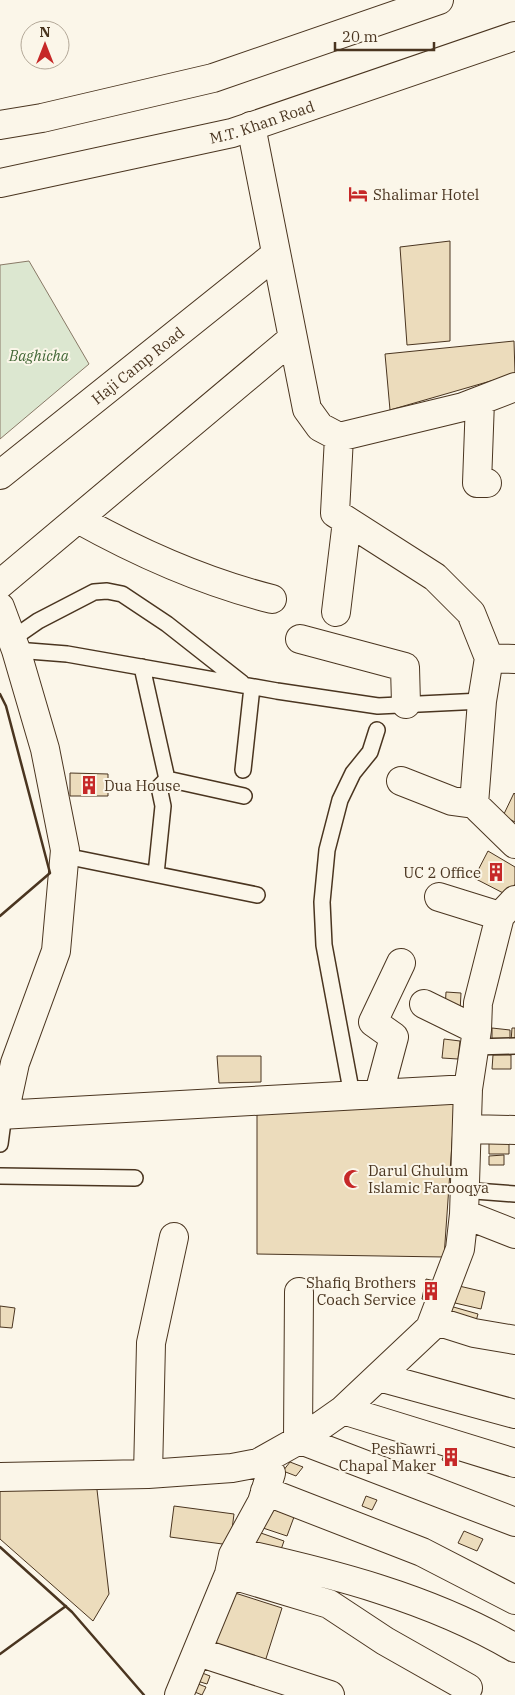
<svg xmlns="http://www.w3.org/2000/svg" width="515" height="1695" font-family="'IBM Plex Serif',serif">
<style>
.green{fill:#dce7d0;stroke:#887966}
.building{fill:#ecdcbc;stroke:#4a3520}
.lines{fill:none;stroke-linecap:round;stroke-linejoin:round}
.service-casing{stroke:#4a3520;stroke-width:18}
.minor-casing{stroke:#4a3520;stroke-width:30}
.tertiary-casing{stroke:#4a3520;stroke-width:30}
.trunk-casing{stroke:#4a3520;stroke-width:30}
.service{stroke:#fbf6e9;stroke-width:15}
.minor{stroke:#fbf6e9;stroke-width:28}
.tertiary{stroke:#fbf6e9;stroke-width:28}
.trunk{stroke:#fbf6e9;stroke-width:28}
.wall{stroke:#4a3520;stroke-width:2.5}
.labels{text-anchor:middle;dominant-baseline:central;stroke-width:4;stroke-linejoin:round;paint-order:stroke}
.street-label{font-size:15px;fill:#4a3520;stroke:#fbf6e9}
.poi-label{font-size:15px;fill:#4a3520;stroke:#fbf6e9;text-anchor:start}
.park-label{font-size:15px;font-style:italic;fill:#436837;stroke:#fbf6e9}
</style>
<rect width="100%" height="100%" fill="#fbf6e9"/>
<path class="green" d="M29,261l60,103 -89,75v-174z"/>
<path class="building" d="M450,241v100l-43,4 -7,-98z
M514,341l1,33 -125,36 -5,-56z
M70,773l38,1v22h-38z
M514,793l1,1v28l-12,-6z
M488,851l27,16v17l-6,12 -35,-18z
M446,992l15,1 -1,19 -15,-2z
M492,1028l18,2v11l-18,-1z
M512,1028h3v13h-4z
M444,1039l16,2 -2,18 -16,-1z
M493,1055h18v14h-19z
M217,1056h44v26l-42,1z
M455,1100l-11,157 -187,-3v-150z
M489,1133h20v21h-20z
M504,1155v10h-15v-9z
M426,1279l14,3 -4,20 -14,-3z
M459,1286l26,6 -4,17 -26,-6z
M0,1306l15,2 -3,20 -12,-1z
M450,1306l28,8 -4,14 -28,-8z
M446,1450l14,5 -3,10 -15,-5z
M290,1462l13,5 -7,9 -13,-5z
M96,1481l13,113 -16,27 -93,-82v-55z
M366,1496l11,4 -5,10 -10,-4z
M174,1506l60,8 -4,31 -60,-8z
M267,1507l27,10 -7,19 -27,-9z
M255,1531l29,10 -6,17 -28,-10z
M464,1531l19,8 -6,12 -19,-8z
M232,1592l50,16 -19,60 -52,-19z
M197,1671l13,5 -3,8 -13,-4z
M193,1682l13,5 -4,8 -12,-5z"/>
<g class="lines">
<g class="service-casing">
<path id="service" d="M12,639l26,-18 56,-29 13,-1 15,3 45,30 75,59
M16,650l51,4 210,37 101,15 104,-5
M142,667l25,112 77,17
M243,770l9,-83
M65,856l192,39
M156,874l7,-68 -4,-19 8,-8
M474,1047l41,-1
M352,1095l-28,-150 -2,-43 5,-52 13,-50 13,-27 17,-21 7,-22
M0,1144l4,-30
M0,1176l135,2
M465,1187l10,4 40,3"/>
</g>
<g class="minor-casing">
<path id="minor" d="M251,126l56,283 13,18 19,10 124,-30 52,-20
M480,401l-3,82h10
M339,437l-4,76 100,64 36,36 18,45 -7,43 -8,103 41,40
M78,519c61,34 126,63 194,80
M0,584l292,-245
M0,607l16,43 29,99 20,101 -9,101 -41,112 -11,51
M336,612l11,-91
M300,639l105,28 1,37
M489,658l26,1
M401,781l51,20 22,3
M439,897l61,19
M424,1004l53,26
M379,1093l15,-56 -21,-15 28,-59
M0,1115l468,-26
M467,1129l48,1
M464,1214l51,20
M299,1292l-1,147 217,83
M433,1320l41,13 41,7
M379,1377l136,37
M343,1410l172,53
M148,1474l3,-131 23,-106
M0,1477l148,-3 84,-6 26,-5 48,-27 37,-26 87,-82 30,-79 4,-35 4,-125 9,-59 1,-27 22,-87 15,-16
M265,1491l157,61 93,48
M235,1552c96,21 195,46 280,96
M229,1574l100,30 56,37 83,47
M198,1652l132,43
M179,1695l50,-121 4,-19 29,-53 9,-29"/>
</g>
<g class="tertiary-casing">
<g id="tertiary">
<path id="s1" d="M0,475l275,-220"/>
</g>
</g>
<g class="trunk-casing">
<g id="trunk">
<path d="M0,125l42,-7 171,-40 226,-78"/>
<path id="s2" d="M0,183l232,-50 283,-97"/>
</g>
</g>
<use href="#service" class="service"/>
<use href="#minor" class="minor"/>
<use href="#tertiary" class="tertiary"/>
<use href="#trunk" class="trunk"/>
<path class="wall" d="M0,694l6,12 44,167 -50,43
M0,1547l72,65 72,83
M0,1654l66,-48"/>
</g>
<defs>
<g id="hotel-bare" transform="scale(1.5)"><path d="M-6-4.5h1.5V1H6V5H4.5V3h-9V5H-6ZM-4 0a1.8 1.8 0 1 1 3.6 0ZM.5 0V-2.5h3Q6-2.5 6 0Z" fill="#c62828" stroke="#fbf6e9" stroke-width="2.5" paint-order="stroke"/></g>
<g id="building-bare" transform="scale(1.5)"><path d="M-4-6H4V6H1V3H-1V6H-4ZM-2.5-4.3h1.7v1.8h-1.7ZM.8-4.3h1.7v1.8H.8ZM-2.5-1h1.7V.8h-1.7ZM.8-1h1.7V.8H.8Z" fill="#c62828" stroke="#fbf6e9" stroke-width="2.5" paint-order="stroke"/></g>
<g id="mosque-bare" transform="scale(1.5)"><path d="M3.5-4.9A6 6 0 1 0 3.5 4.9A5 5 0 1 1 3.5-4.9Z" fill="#c62828" stroke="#fbf6e9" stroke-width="2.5" paint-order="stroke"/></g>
</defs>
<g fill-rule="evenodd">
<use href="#hotel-bare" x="358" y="194"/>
<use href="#building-bare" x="89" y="785"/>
<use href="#building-bare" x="496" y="872"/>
<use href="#mosque-bare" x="353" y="1179"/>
<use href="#building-bare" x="431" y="1291"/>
<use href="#building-bare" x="451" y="1457"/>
</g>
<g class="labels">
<g class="street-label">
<text stroke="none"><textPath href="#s2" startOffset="269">M.T. Khan Road</textPath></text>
<text stroke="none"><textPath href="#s1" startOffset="176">Haji Camp Road</textPath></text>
</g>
<g class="poi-label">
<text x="373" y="194">Shalimar Hotel</text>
<text x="104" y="785">Dua House</text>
<text x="481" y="872" text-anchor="end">UC 2 Office</text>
<text x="368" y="1170">Darul Ghulum<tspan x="368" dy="17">Islamic Farooqya</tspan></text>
<text x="416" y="1282" text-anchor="end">Shafiq Brothers<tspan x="416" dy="17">Coach Service</tspan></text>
<text x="436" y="1448" text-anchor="end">Peshawri<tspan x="436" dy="17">Chapal Maker</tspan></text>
</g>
<g class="park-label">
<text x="39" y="355">Baghicha</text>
</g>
</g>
<g transform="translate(45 45)"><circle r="24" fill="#fbf6e9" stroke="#b4a999"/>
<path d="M0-4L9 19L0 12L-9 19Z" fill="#c62828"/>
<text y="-8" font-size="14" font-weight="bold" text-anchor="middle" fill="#4a3520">N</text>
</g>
<path d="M335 42v8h99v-8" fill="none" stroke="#4a3520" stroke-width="2.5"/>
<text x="342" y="42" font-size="15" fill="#4a3520" stroke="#fbf6e9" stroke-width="4" paint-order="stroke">20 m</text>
</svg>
